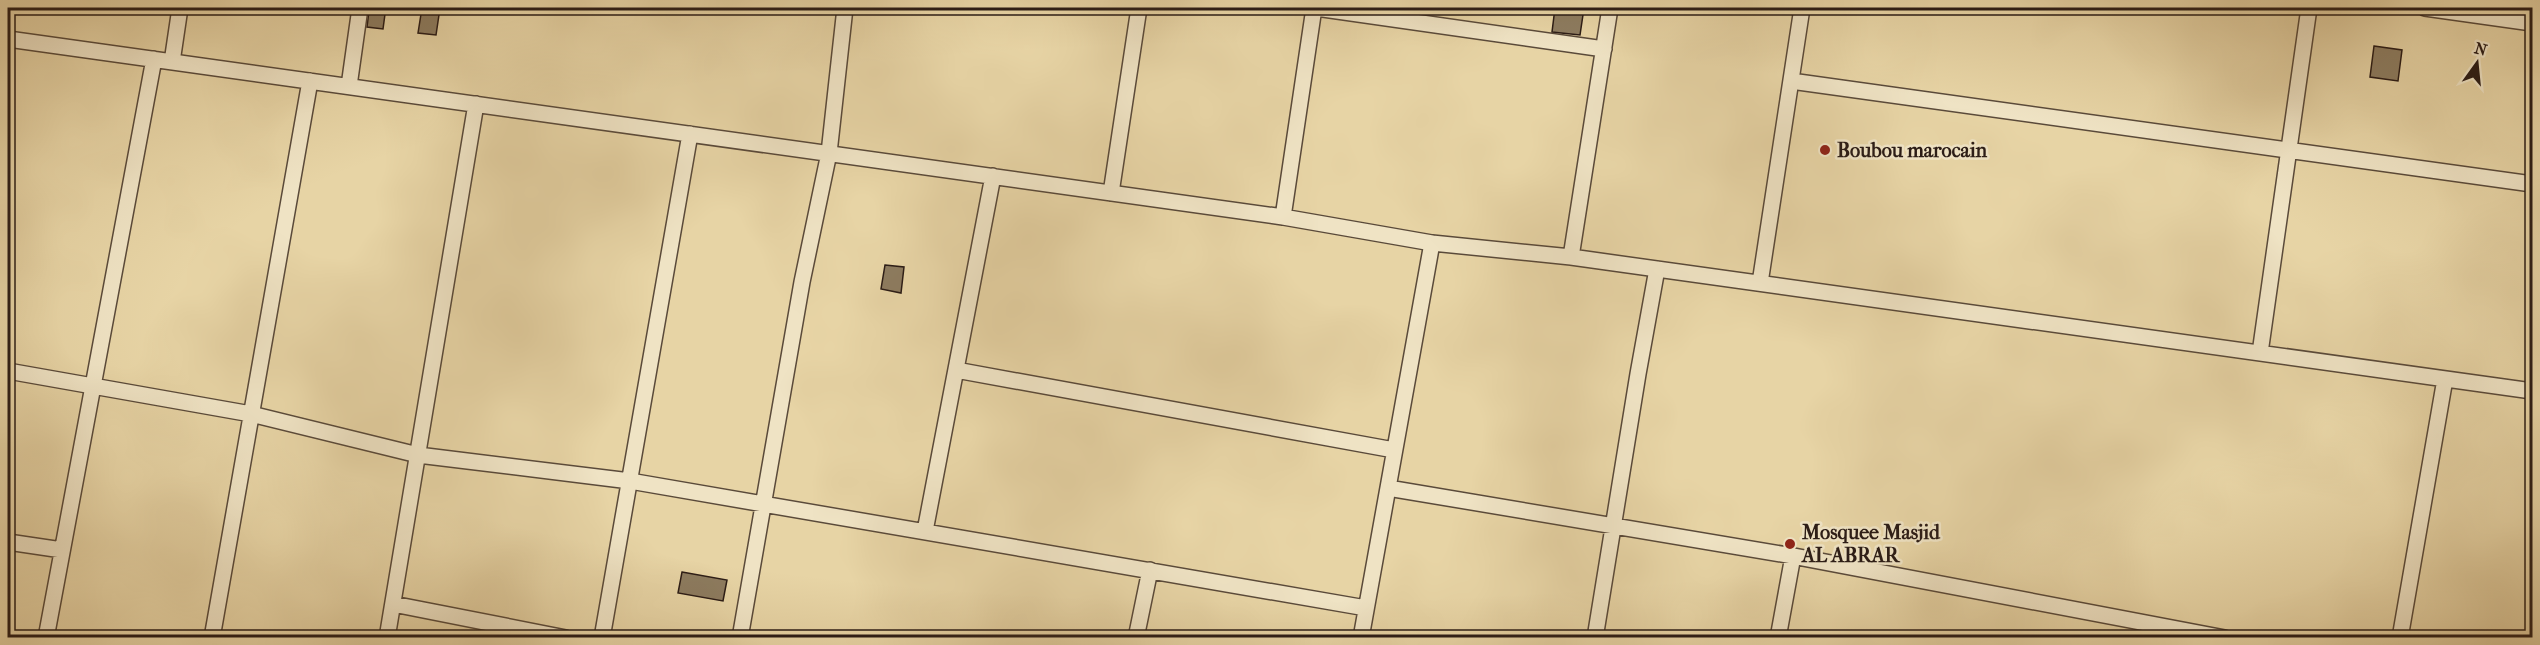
<svg xmlns="http://www.w3.org/2000/svg" width="2540" height="645" font-family="'IM FELL French Canon',serif">
<style>
.building{fill:#8d7c60;stroke:#2b1c16;stroke-width:1.5}
.lines{fill:none;stroke-linecap:round;stroke-linejoin:round}
.street-casing{stroke:#5a4a3a;stroke-width:18}
.street{stroke:#efe3c4;stroke-width:15}
.poi-dot{fill:#8f2418;stroke:#efe3c4;stroke-width:2}
.labels{text-anchor:middle;dominant-baseline:central;stroke-width:5;stroke-linejoin:round;paint-order:stroke}
.poi-label{font-size:20px;font-weight:bold;fill:#2b1c16;stroke:#efe3c4;text-anchor:start}
</style>
<rect width="100%" height="100%" fill="#e7d4a5"/>
<filter id="stains"><feTurbulence type="fractalNoise" baseFrequency=".00333" numOctaves="4"/><feColorMatrix values="0 0 0 0 .2 0 0 0 0 .09 0 0 0 0 .02 0 0 0 .5 -.17"/></filter>
<radialGradient id="worn" r=".72"><stop offset=".6" stop-color="#630" stop-opacity="0"/><stop offset="1" stop-color="#630" stop-opacity=".3"/></radialGradient>
<path class="building" d="M422,8h18l-4,27 -18,-2z
M1555,8h29l-4,27 -28,-3z
M369,11l16,3 -2,15 -16,-2z
M2374,46l28,4 -4,31 -28,-4z
M885,265l19,2 -3,26 -20,-4z
M682,572l45,8 -4,21 -45,-8z"/>
<g class="lines">
<g class="street-casing">
<path id="street" d="M1316,8l288,41
M2425,8l107,15
M8,39l1275,178 149,26 139,14 961,134
M172,62l8,-54
M1791,81l741,103
M349,86l11,-78
M1111,193l28,-185
M1283,217l31,-209
M1571,257l39,-249
M1760,283l42,-275
M2260,353l49,-345
M956,370l438,80
M8,371l243,43 167,41 212,26 736,127
M1388,488l405,68 432,82
M925,531l68,-355
M8,542l54,8
M393,604l173,34
M46,638l108,-579
M212,638l98,-557
M387,638l89,-534
M602,638l88,-504
M740,638l62,-356 27,-129 16,-145
M1136,638l14,-68
M1361,638l71,-395
M1595,638l43,-264 19,-105
M1778,638l15,-82
M2400,638l45,-259"/>
</g>
<use href="#street" class="street"/>
</g>
<g class="poi-dot">
<circle cx="1825" cy="150" r="6"/>
<circle cx="1790" cy="544" r="6"/>
</g>
<g class="labels">
<g class="poi-label">
<text x="1837" y="150">Boubou marocain</text>
<text x="1802" y="532">Mosquee Masjid<tspan x="1802" dy="23">AL ABRAR</tspan></text>
</g>
</g>
<rect width="2540" height="645" fill="none" stroke="#e7d4a5" stroke-width="30"/>
<rect x="9" y="9" width="2522" height="627" fill="none" stroke="#2b1c16" stroke-width="3"/>
<rect x="15" y="15" width="2510" height="615" fill="none" stroke="#2b1c16" stroke-width="1.5"/>
<g transform="translate(2477 63) rotate(15)" stroke="#efe3c4" stroke-width="4.5" paint-order="stroke">
<path d="M0-4.5L10 22L0 15L-10 22Z" fill="#2b1c16"/>
<text y="-9" font-size="16" font-weight="bold" text-anchor="middle" fill="#2b1c16">N</text>
</g>
<rect width="100%" height="100%" filter="url(#stains)"/>
<rect width="100%" height="100%" fill="url(#worn)"/>
</svg>
